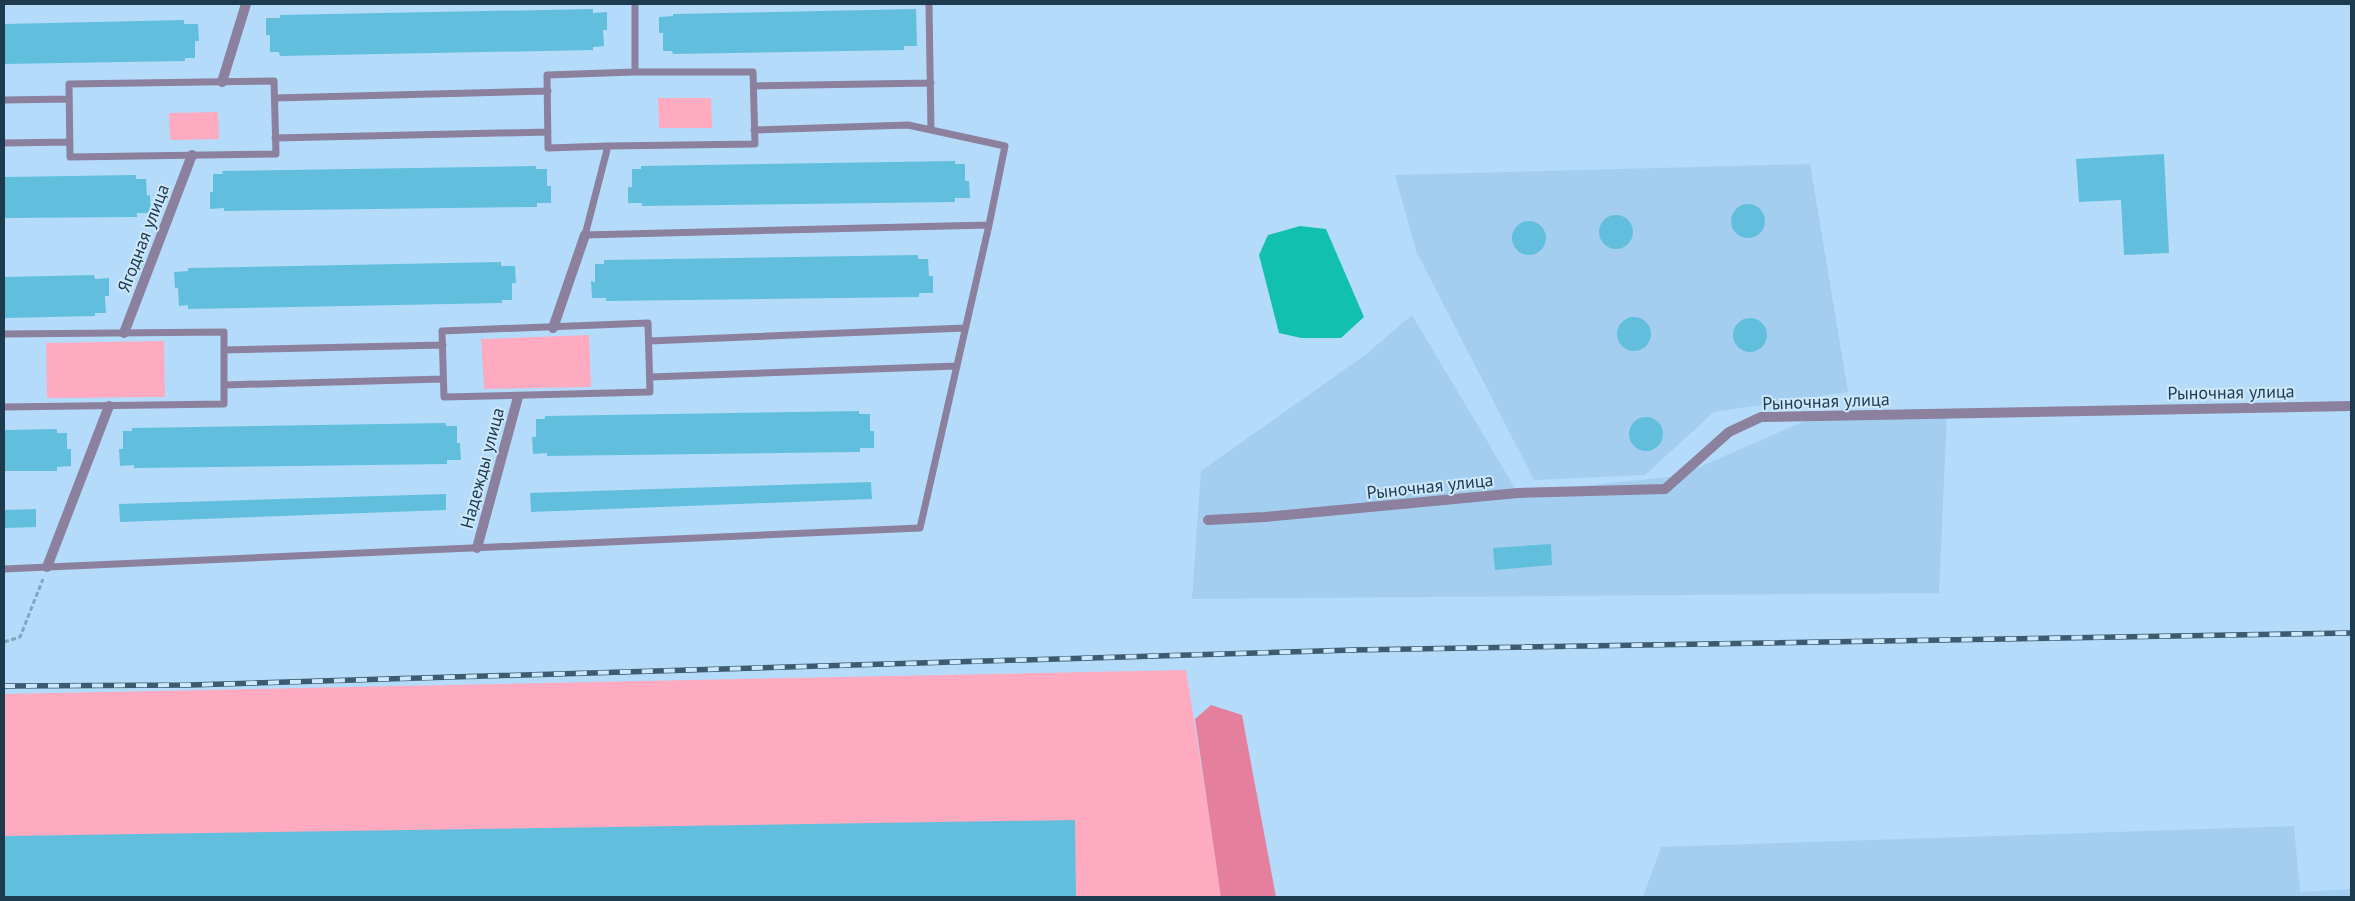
<svg xmlns="http://www.w3.org/2000/svg" width="2355" height="901" font-family="'PT Sans',sans-serif">
<style>
.built{fill:#a3cef0}
.green{fill:#feabc1}
.forest{fill:#e47f9d}
.water{fill:#12c1ad}
.building{fill:#61bfdd}
.lines{fill:none;stroke-linecap:round;stroke-linejoin:round}
.path{stroke:#82a6c1;stroke-width:3;stroke-dasharray:5 2.5;stroke-linecap:butt}
.lane{stroke:#8b809d;stroke-width:7}
.street{stroke:#8b809d;stroke-width:10}
.rail-casing{stroke:#3c5a70;stroke-width:5.5}
.rail{stroke:#cde7fc;stroke-width:4;stroke-dasharray:11;stroke-linecap:butt}
.labels{text-anchor:middle;dominant-baseline:central;stroke-width:4;stroke-linejoin:round;paint-order:stroke}
.street-label{font-size:18px;fill:#1e3a4e;stroke:#cde7fc}
</style>
<rect width="100%" height="100%" fill="#b4dcfa"/>
<path class="built" d="M1810,164l38,228 -134,20 -69,63 -111,5 -118,-229 -21,-76z
M1412,315l106,178 161,-17 135,-59 133,-3 -8,179 -747,6 9,-128 164,-116z
M2294,826l6,66 51,-3v8h-708l18,-50z"/>
<path class="green" d="M658,98h53l1,30h-53z
M218,112l1,27 -49,1 -1,-27z
M589,335l2,52 -107,2 -3,-50z
M164,341l1,56 -118,1 -1,-55z
M1186,670l36,227h-1218v-203z"/>
<path class="forest" d="M1211,705l31,10 34,182h-55l-26,-178z"/>
<path class="water" d="M1300,226l26,3 38,88 -23,21h-40l-22,-5 -20,-78 9,-20z"/>
<path class="building" d="M593,9v4l14,-1v18h-4l1,16 -11,1v3l-313,6 -1,-4h-9v-17h-4v-17h14v-3z
M916,9l1,37h-13v4l-231,4 -1,-3h-9v-18h-4v-16l14,-1v-2z
M184,20v4h14l1,17h-4v17h-10v3l-181,3v-40z
M2164,154l5,99 -45,2 -3,-55 -42,2 -3,-43z
M955,161v3h10v17h4l1,17h-15v4l-313,4v-3h-14v-16h4v-18h9v-3z
M536,166v3h11v17h4v17h-14v4l-313,4v-3l-14,1v-17h3v-18h10l-1,-3z
M136,175v4h10l1,17 3,-1 1,18h-14v4l-133,1v-41z
M1731 221a17 17 0 1 1 34 0a17 17 0 1 1-34 0Z
M1599 232a17 17 0 1 1 34 0a17 17 0 1 1-34 0Z
M1512 238a17 17 0 1 1 34 0a17 17 0 1 1-34 0Z
M918,255v4h10l1,17h4v17h-14v4l-313,4v-3h-14l-1,-17 4,1v-18h9v-4z
M501,262v4h14l1,17h-4v17h-10v3l-314,6v-4l-9,1 -1,-18h-3l-1,-16 14,-1v-3z
M94,275l1,4 14,-1v18h-4l1,17h-11v3l-91,2v-41z
M1617 334a17 17 0 1 1 34 0a17 17 0 1 1-34 0Z
M1733 335a17 17 0 1 1 34 0a17 17 0 1 1-34 0Z
M859,411v3h11v17h4v17h-14v4l-313,4v-3l-14,1 -1,-17h4v-18h9v-3z
M1629 434a17 17 0 1 1 34 0a17 17 0 1 1-34 0Z
M446,423v3h11v17h3l1,17h-14v4l-313,4v-3l-14,1 -1,-17h4v-18h9v-3z
M57,429v4h10v16h4v17l-14,1v4h-53v-41z
M871,482l1,17 -341,13 -1,-19z
M446,494v16l-326,12 -1,-18z
M36,509v18l-32,1v-18z
M1551,544l1,21 -57,5 -2,-22z
M1075,820l1,77h-1072v-61z"/>
<g class="lines">
<path class="path" d="M4,642l16,-5 23,-58"/>
<path class="lane" d="M635,4v68h118l2,72 -147,2 -23,89 404,-10 16,-79 -97,-21 -154,5
M929,4l2,126
M274,81l2,73 -206,3 -1,-73z
M754,86l177,-3
M275,98l273,-7
M4,100l65,-1
M275,138l273,-6
M4,143l66,-1
M608,146l-60,2 -1,-73 88,-3
M648,323l2,69 -206,5 -2,-66z
M4,334l220,-2v72l-220,3
M649,341l316,-13
M224,350l219,-5
M650,377l307,-11
M224,385l219,-6
M4,569l916,-41 69,-303"/>
<path class="street" d="M222,82l24,-78
M553,328l32,-93
M124,333l68,-178
M1208,520l57,-3 253,-24 147,-4 64,-57 32,-15 590,-11
M477,548l41,-151
M47,567l62,-161"/>
<g class="rail-casing">
<path id="rail" d="M4,686l186,-1 1163,-35 998,-17"/>
</g>
<use href="#rail" class="rail"/>
</g>
<g class="labels">
<g class="street-label">
<text transform="translate(143 238) rotate(-69)">Ягодная улица</text>
<text transform="translate(2231 392) rotate(-1)">Рыночная улица</text>
<text transform="translate(1826 401) rotate(-2)">Рыночная улица</text>
<text transform="translate(482 468) rotate(-75)">Надежды улица</text>
<text transform="translate(1430 486) rotate(-6)">Рыночная улица</text>
</g>
</g>
<rect width="2355" height="901" fill="none" stroke="#1e3a4e" stroke-width="10"/>
</svg>
